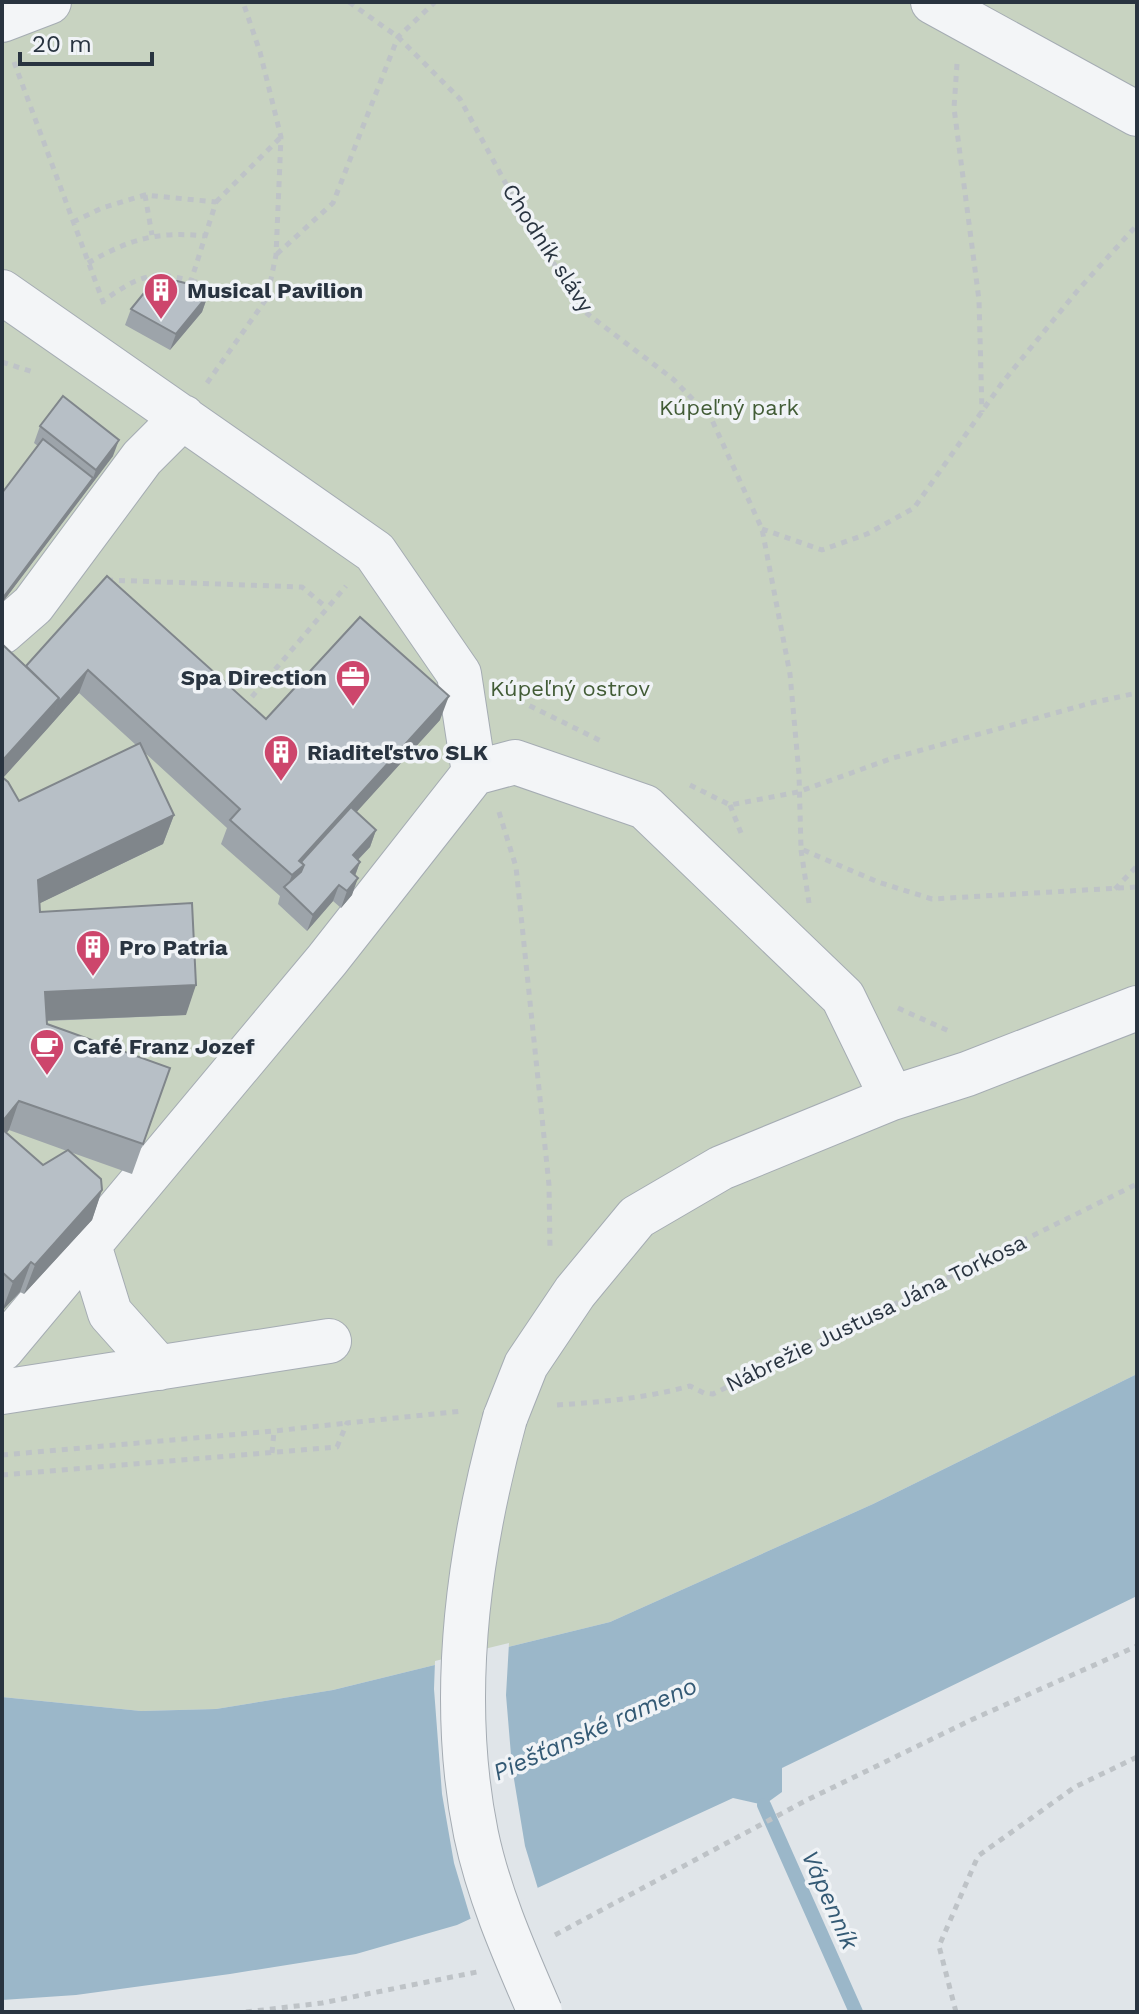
<svg xmlns="http://www.w3.org/2000/svg" width="1139" height="2014" font-family="'Work Sans',sans-serif">
<style>
.green{fill:#c8d3c1}
.water{fill:#9bb7c9}
.pier{fill:#e0e5e9}
.lines{fill:none;stroke-linecap:round;stroke-linejoin:round}
.stream{stroke:#9bb7c9;stroke-width:14}
.minor-casing{stroke:#a5acb3;stroke-width:46}
.path{stroke:#bec3c7;stroke-width:5;stroke-dasharray:6 6;stroke-linecap:butt}
.minor{stroke:#f3f5f7;stroke-width:44}
.minor-bridge-casing{stroke:#a5acb3;stroke-width:46;stroke-linecap:butt}
.minor-bridge{stroke:#f3f5f7;stroke-width:44}
.wall{fill:#9da4aa;fill-rule:evenodd}
.shaded-wall{fill:#80868b}
.building{fill:#b7bfc6;stroke:#80868b;stroke-width:2}
.labels{text-anchor:middle;dominant-baseline:central;stroke-width:7;stroke-linejoin:round;paint-order:stroke}
.street-label{font-size:22px;fill:#293440;stroke:#f0f3f6}
.poi-label{font-size:22px;font-weight:bold;fill:#293440;stroke:#f0f3f6;text-anchor:start}
.park-label{font-size:22px;fill:#425c36;stroke:#f0f3f6}
.water-label{font-size:24px;font-style:italic;fill:#335974;stroke:#f0f3f6}
</style>
<rect width="100%" height="100%" fill="#e0e5e9"/>
<path class="green" d="M2,2h1135v1372l-264,130 -263,118 -277,68 -117,19 -75,2 -139,-14z"/>
<path class="water" d="M1137,1374v222l-355,172v24l-18,13 -31,-7 -276,127 -101,29 -126,20 -154,21 -74,5v-303l139,14 75,-2 117,-19 277,-68 263,-118z"/>
<path class="pier" d="M509,1643l-3,52 6,72 13,79 14,46 -67,31 -18,-60 -12,-69 -8,-105 1,-28z"/>
<g class="lines">
<path class="stream" d="M764,1805l92,207"/>
<g class="minor-casing">
<path id="minor" d="M933,2l204,112
M2,20l47,-18
M2,292l373,260 84,122 15,99 -147,187 -325,389
M2,632l31,-27 109,-147 41,-41
M474,773l41,-11 130,45 198,190 49,101
M89,1245l21,68 49,55
M2,1392l327,-51
M505,1418l21,-53 49,-73 62,-75 84,-49 171,-70 75,-24 170,-66"/>
</g>
<path class="path" d="M349,2l49,35 62,62 65,120 60,93 88,67 38,39 51,111 28,145 9,100 2,75 77,33 54,17 205,-12
M14,62l91,245
M957,64l-3,44 25,192 3,112
M145,195l7,40
M216,202l64,-64
M73,222l29,-14 43,-13 71,7 -25,79c-40,-12 -55,-3 -88,20
M277,254l56,-51 65,-166 37,-35
M88,263c42,-24 69,-32 117,-27
M191,281l76,17
M2,362l34,11
M207,383l60,-85 9,-43 5,-118 -21,-85 -17,-50
M762,529l60,21 45,-16 47,-26 88,-125 76,-93 59,-65
M107,580l195,7 25,21
M508,695l95,47
M244,704l1,1 101,-119
M690,785l40,20 68,-13 95,-34 198,-55 46,-10
M730,805l13,33
M499,812l17,55 33,318 1,64
M801,850l8,53
M1115,889l22,-23
M898,1008l53,24
M557,1405c45,-3 89,-7 133,-19l14,7 9,1 424,-210
M272,1453l2,-22
M2,1455l272,-24 73,-8
M2,1475l335,-28 10,-24 116,-12
M555,1935l250,-134 166,-81 166,-74
M246,2012l76,-9 155,-31
M956,2012l-17,-66 39,-90 97,-69 62,-30"/>
<use href="#minor" class="minor"/>
<g class="minor-bridge-casing">
<path id="minor-bridge" d="M505,1418c-37,134 -57,278 -29,416 13,62 39,120 64,178"/>
</g>
<use href="#minor-bridge" class="minor-bridge"/>
</g>
<path class="wall" d="M208,295l-6,17 -32,38 -45,-25 6,-16z
M40,426l73,30 -111,147 36,-157 -4,-3z
M107,576l159,143 174,1 -84,92 20,18 -6,17 -12,13 2,2 -5,14 -3,19 -11,13 -8,-7 -26,30 -29,-27 2,-8 -59,-52 6,-16 -83,-76 30,63 -11,29 -123,59v9l146,103 -139,6v3l123,44 -38,106 -62,-22 32,38 -10,30 -68,74 -4,-2 -18,19v-667l24,22zM79,693l57,52 -117,56 -16,-23zM9,1130l58,21 -24,14 -37,-32z"/>
<path class="shaded-wall" d="M208,295l-6,17 -32,38 6,-16z
M119,440l-6,16 -111,147v-4l91,-121 3,-8z
M88,670l-9,23 -30,34 8,-23z
M449,696l-9,24 -154,170 6,-15 7,-14z
M59,698l-10,29 -47,52v-18z
M174,815l-11,29 -135,65 10,-29z
M376,830l-6,17 -23,24 6,-16z
M360,862l-6,16 -3,-6z
M358,878l-6,17 -11,13 6,-17z
M339,885l-6,16 -26,30 6,-16z
M196,985l-10,30 -152,6 11,-29z
M19,1101l-10,29 -7,8v-16z
M102,1190l-10,30 -68,74 11,-29z
M31,1262l-11,30 -18,19 11,-29z"/>
<path class="building" d="M177,281l12,3 19,11 -32,39 -45,-25 13,-16 8,-6z
M63,396l56,44 -23,30 -56,-44z
M43,439l50,39 -91,121v-106z
M107,576l159,143 94,-102 89,79 -150,165 5,4 -12,10 -62,-55 10,-11 -152,-139 -31,34 2,-6 -33,-32z
M2,644l57,54 -57,63z
M140,743l34,72 -136,65 2,32 152,-9 4,82 -151,7 2,32 123,44 -27,76 -124,-43 -17,21v-345l6,5 11,19z
M351,807l25,23 -23,25 7,7 -9,10 7,6 -11,13 -8,-6 -26,30 -29,-28 17,-15 3,-7 -3,-3z
M2,1129l41,36 25,-15 33,29 1,11 -67,75 -4,-3 -18,20 -11,-10z"/>
<defs>
<g id="building-pin" transform="scale(1.8)"><path d="M0 17L-7.5 6A9.5 9.5 0 1 1 7.5 6Z" fill="#cd466c" stroke="#f0f3f6"/><path d="M-4-6H4V6H1V3H-1V6H-4ZM-2.5-4.3h1.7v1.8h-1.7ZM.8-4.3h1.7v1.8H.8ZM-2.5-1h1.7V.8h-1.7ZM.8-1h1.7V.8H.8Z" fill="#fff"/></g>
<g id="office-pin" transform="scale(1.8)"><path d="M0 17L-7.5 6A9.5 9.5 0 1 1 7.5 6Z" fill="#cd466c" stroke="#f0f3f6"/><path d="M-6-3h4V-5.5h4V-3h4V5H-6ZM-1-4.5V-3h2v-1.5ZM-6 0V1H6V0Z" fill="#fff"/></g>
<g id="cafe-pin" transform="scale(1.8)"><path d="M0 17L-7.5 6A9.5 9.5 0 1 1 7.5 6Z" fill="#cd466c" stroke="#f0f3f6"/><path d="M-5.5-4.5H6V0H3Q3 3.5 0 3.5H-2.5Q-5.5 3.5-5.5 0ZM3-3.2v2h1.7v-2ZM-6 4.5H4V6H-6Z" fill="#fff"/></g>
</defs>
<g fill-rule="evenodd">
<use href="#building-pin" x="161" y="290"/>
<use href="#office-pin" x="353" y="677"/>
<use href="#building-pin" x="281" y="752"/>
<use href="#building-pin" x="93" y="947"/>
<use href="#cafe-pin" x="47" y="1046"/>
</g>
<g class="labels">
<g class="street-label">
<text transform="translate(548 248) rotate(57)">Chodník slávy</text>
<text transform="translate(876 1313) rotate(-26)">Nábrežie Justusa Jána Torkosa</text>
</g>
<g class="poi-label">
<text x="187" y="290">Musical Pavilion</text>
<text x="327" y="677" text-anchor="end">Spa Direction</text>
<text x="307" y="752">Riaditeľstvo SLK</text>
<text x="119" y="947">Pro Patria</text>
<text x="73" y="1046">Café Franz Jozef</text>
</g>
<g class="park-label">
<text x="729" y="407">Kúpeľný park</text>
<text x="570" y="688">Kúpeľný ostrov</text>
</g>
<g class="water-label">
<text transform="translate(595 1729) rotate(-24)">Piešťanské rameno</text>
<text transform="translate(830 1900) rotate(66)">Vápenník</text>
</g>
</g>
<rect width="1139" height="2014" fill="none" stroke="#293440" stroke-width="8"/>
<path d="M20 52v12h132v-12" fill="none" stroke="#293440" stroke-width="4"/>
<text x="32" y="52" font-size="24" fill="#293440" stroke="#f0f3f6" stroke-width="6" paint-order="stroke">20 m</text>
</svg>
